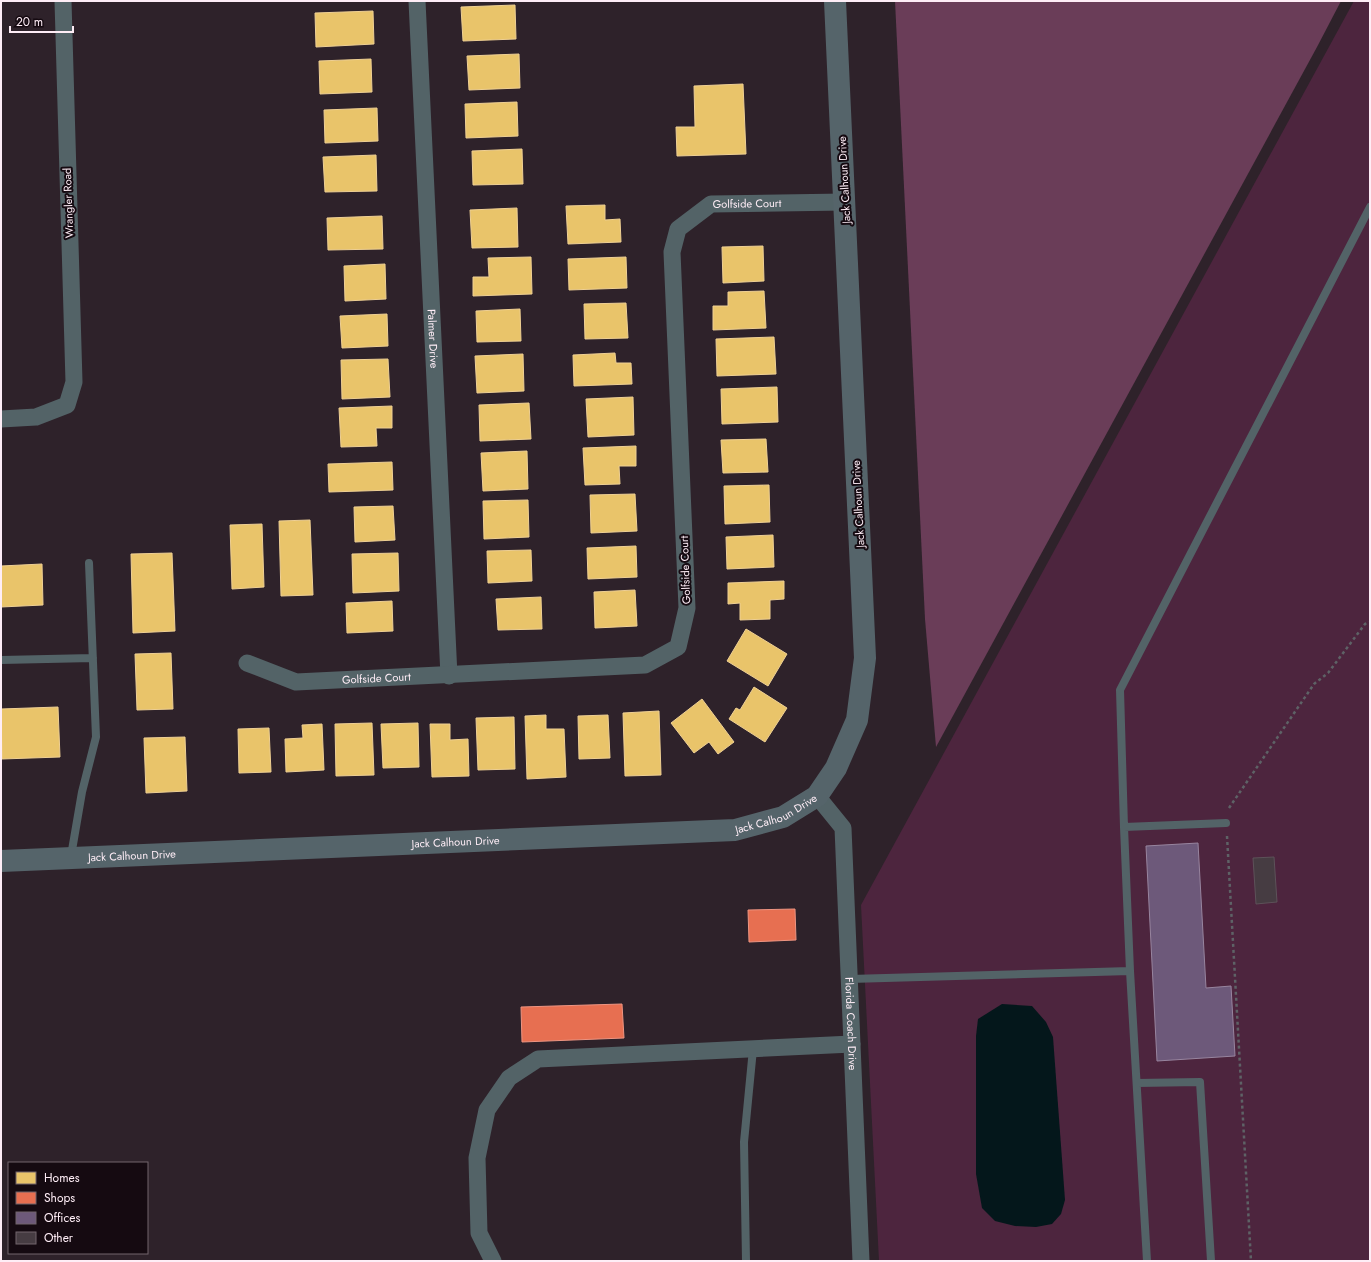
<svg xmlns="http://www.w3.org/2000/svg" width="1371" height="1262" font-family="Jost,sans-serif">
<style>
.green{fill:#4d253e}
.forest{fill:#6a3d58}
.water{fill:#04171b}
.homes{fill:#e9c46a;stroke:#efd094}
.shops{fill:#e76f51;stroke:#ee9582}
.offices{fill:#6d597a;stroke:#98859f}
.building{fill:#463c42;stroke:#5d5259}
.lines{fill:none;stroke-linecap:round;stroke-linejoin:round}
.path{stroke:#5e6266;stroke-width:2.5;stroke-dasharray:3 3;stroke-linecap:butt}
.lane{stroke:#536367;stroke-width:8}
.street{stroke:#536367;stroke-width:17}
.secondary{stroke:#55646a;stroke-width:22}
.labels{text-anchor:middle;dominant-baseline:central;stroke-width:4;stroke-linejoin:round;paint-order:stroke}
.street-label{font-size:11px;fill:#feedf6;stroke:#150a11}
</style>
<rect width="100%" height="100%" fill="#2e222a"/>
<path class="green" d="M1354,1h16v1260h-491l-18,-356z"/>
<path class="forest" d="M895,1h446l-24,46 -381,700 -11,-128z"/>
<path class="water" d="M1002,1004l30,2 14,16 7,15 12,163 -4,14 -9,10 -16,3 -21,-1 -20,-5 -13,-13 -6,-34v-138l2,-17z"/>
<path class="homes" d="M515,5l1,34 -53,2 -2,-34z
M373,11l1,33 -58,3 -1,-34z
M519,54l1,34 -51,2 -2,-34z
M371,59l1,33 -52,2 -1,-33z
M743,84l3,70 -69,2 -1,-29h19l-1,-41z
M517,102l1,34 -52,2 -1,-34z
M377,108l1,33 -53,2 -1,-33z
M522,149l1,35 -50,1 -1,-34z
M376,155l1,36 -52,1 -2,-35z
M605,205v15l15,-1 1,23 -53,2 -2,-38z
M517,208l1,39 -46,1 -2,-38z
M382,216l1,33 -55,1 -1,-32z
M763,246l1,35 -41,2 -1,-36z
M531,257l1,37 -59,2v-19h16l-1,-19z
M626,257l1,31 -58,2 -1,-31z
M385,264l1,35 -41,2 -1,-35z
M764,291l2,37 -53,2v-24h15v-14z
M626,303l2,35 -43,1 -1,-35z
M520,309l1,32 -44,1 -1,-31z
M387,314l1,32 -46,2 -2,-32z
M774,337l2,37 -59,2 -1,-37z
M615,353l1,10h15l1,21 -58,2 -1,-31z
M523,354l1,37 -47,2 -2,-37z
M388,359l2,38 -48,2 -1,-39z
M777,387l1,35 -56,2 -1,-35z
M633,397l1,38 -46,2 -2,-38z
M529,403l2,36 -51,2 -1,-36z
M392,406v22h-16l1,18 -36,1 -2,-39z
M766,439l2,33 -45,1 -2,-33z
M636,446v20h-17l1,18 -35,1 -2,-37z
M527,451l1,38 -45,2 -2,-38z
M392,462l1,28 -64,2 -1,-28z
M769,485l1,37 -45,2 -1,-38z
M635,494l2,37 -46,2 -1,-38z
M528,500l1,37 -45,2 -1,-38z
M393,506l2,34 -40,2 -1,-35z
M310,520l3,75 -32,1 -2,-75z
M262,524l2,63 -32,2 -2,-64z
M773,535l1,32 -47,2 -1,-32z
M636,546l1,31 -49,2 -1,-31z
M531,550l1,31 -44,2 -1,-32z
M172,553l3,78 -42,2 -2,-79z
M398,553l1,38 -46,2 -1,-39z
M42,564l1,41 -42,2v-41z
M784,581v18l-14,1v19l-30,1v-17l-12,1v-21z
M635,590l2,36 -42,2 -1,-36z
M541,597l1,32 -44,1 -2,-31z
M392,601l1,30 -46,2 -1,-30z
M746,629l41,25 -19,32 -41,-25z
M171,653l2,56 -36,1 -2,-56z
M754,687l33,21 -22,34 -36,-23 7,-11 4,2z
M702,699l32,43 -16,12 -9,-12 -15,11 -23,-30z
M58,707l2,50 -58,2 -1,-50z
M659,711l2,64 -36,1 -2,-63z
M546,715v14h18l2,48 -39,2 -2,-63z
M608,715l2,43 -31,1 -1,-43z
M514,717l1,52 -37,1 -2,-52z
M372,723l2,52 -38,1 -1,-52z
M418,723l1,44 -36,1 -2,-44z
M322,724l2,46 -38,2 -1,-33 18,-1 -1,-13z
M430,724h20v16l18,-1 1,37 -37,1z
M269,728l2,44 -32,1 -1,-44z
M185,737l2,54 -41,2 -2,-55z"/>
<path class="shops" d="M795,909l1,31 -47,2 -1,-32z
M622,1004l2,34 -102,4 -1,-35z"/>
<path class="offices" d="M1198,843l8,145 25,-2 4,70 -78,5 -11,-215z"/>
<path class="building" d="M1274,857l3,45 -21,2 -3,-46z"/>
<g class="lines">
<path class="path" d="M1229,808l85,-124 14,-11 37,-49 5,-2
M1227,836l24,425"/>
<path class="lane" d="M1,660l92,-2
M1124,827l-4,-137 250,-483
M71,856l11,-64 14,-55 -7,-174
M1130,971l17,290
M850,979l280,-8 -6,-144 102,-4
M1137,1083l63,-1 11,179
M746,1261l-2,-119 9,-93"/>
<g class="street">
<path id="s1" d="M417,1l32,675"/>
<path d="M1,419l35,-2 31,-12 7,-23 -11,-381"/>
<path id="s2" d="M247,663l49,19 349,-17 33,-18 9,-39 -15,-356 6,-23 33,-25 134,-2"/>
<path id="s3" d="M817,796l26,32 18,433"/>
<path d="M493,1261l-14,-28 -2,-75 10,-48 22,-32 29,-19 314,-15"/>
</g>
<path class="secondary" id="s4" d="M1,861l734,-31 48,-13 34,-21 19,-28 21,-48 8,-62 -30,-657"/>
</g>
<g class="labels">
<g class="street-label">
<text transform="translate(844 180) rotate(-93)">Jack Calhoun Drive</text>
<text transform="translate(68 203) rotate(-92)">Wrangler Road</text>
<text stroke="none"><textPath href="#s2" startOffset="937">Golfside Court</textPath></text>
<text stroke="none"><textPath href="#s1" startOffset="338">Palmer Drive</textPath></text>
<text transform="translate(858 504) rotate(-93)">Jack Calhoun Drive</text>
<text transform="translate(685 570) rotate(-92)">Golfside Court</text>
<text stroke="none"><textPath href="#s2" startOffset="133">Golfside Court</textPath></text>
<text stroke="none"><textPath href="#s4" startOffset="779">Jack Calhoun Drive</textPath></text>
<text stroke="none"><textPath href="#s4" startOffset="455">Jack Calhoun Drive</textPath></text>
<text stroke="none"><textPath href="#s4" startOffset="131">Jack Calhoun Drive</textPath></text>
<text stroke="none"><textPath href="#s3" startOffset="237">Florida Coach Drive</textPath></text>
</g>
</g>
<rect width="1371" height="1262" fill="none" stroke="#feedf6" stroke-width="4"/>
<rect x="8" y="1162" width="140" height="92" fill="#150a11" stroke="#72656d"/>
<rect x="16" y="1172" width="20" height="12" fill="#e9c46a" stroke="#72656d"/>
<text x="44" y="1182" font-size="12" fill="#feedf6">Homes</text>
<rect x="16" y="1192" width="20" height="12" fill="#e76f51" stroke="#72656d"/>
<text x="44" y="1202" font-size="12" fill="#feedf6">Shops</text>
<rect x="16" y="1212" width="20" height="12" fill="#6d597a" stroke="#72656d"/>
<text x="44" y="1222" font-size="12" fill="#feedf6">Offices</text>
<rect x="16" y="1232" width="20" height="12" fill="#463c42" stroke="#72656d"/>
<text x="44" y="1242" font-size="12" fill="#feedf6">Other</text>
<path d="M10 26v6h63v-6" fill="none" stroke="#feedf6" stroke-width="2"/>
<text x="16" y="26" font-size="12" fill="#feedf6" stroke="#150a11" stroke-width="3" paint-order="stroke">20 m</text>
</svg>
